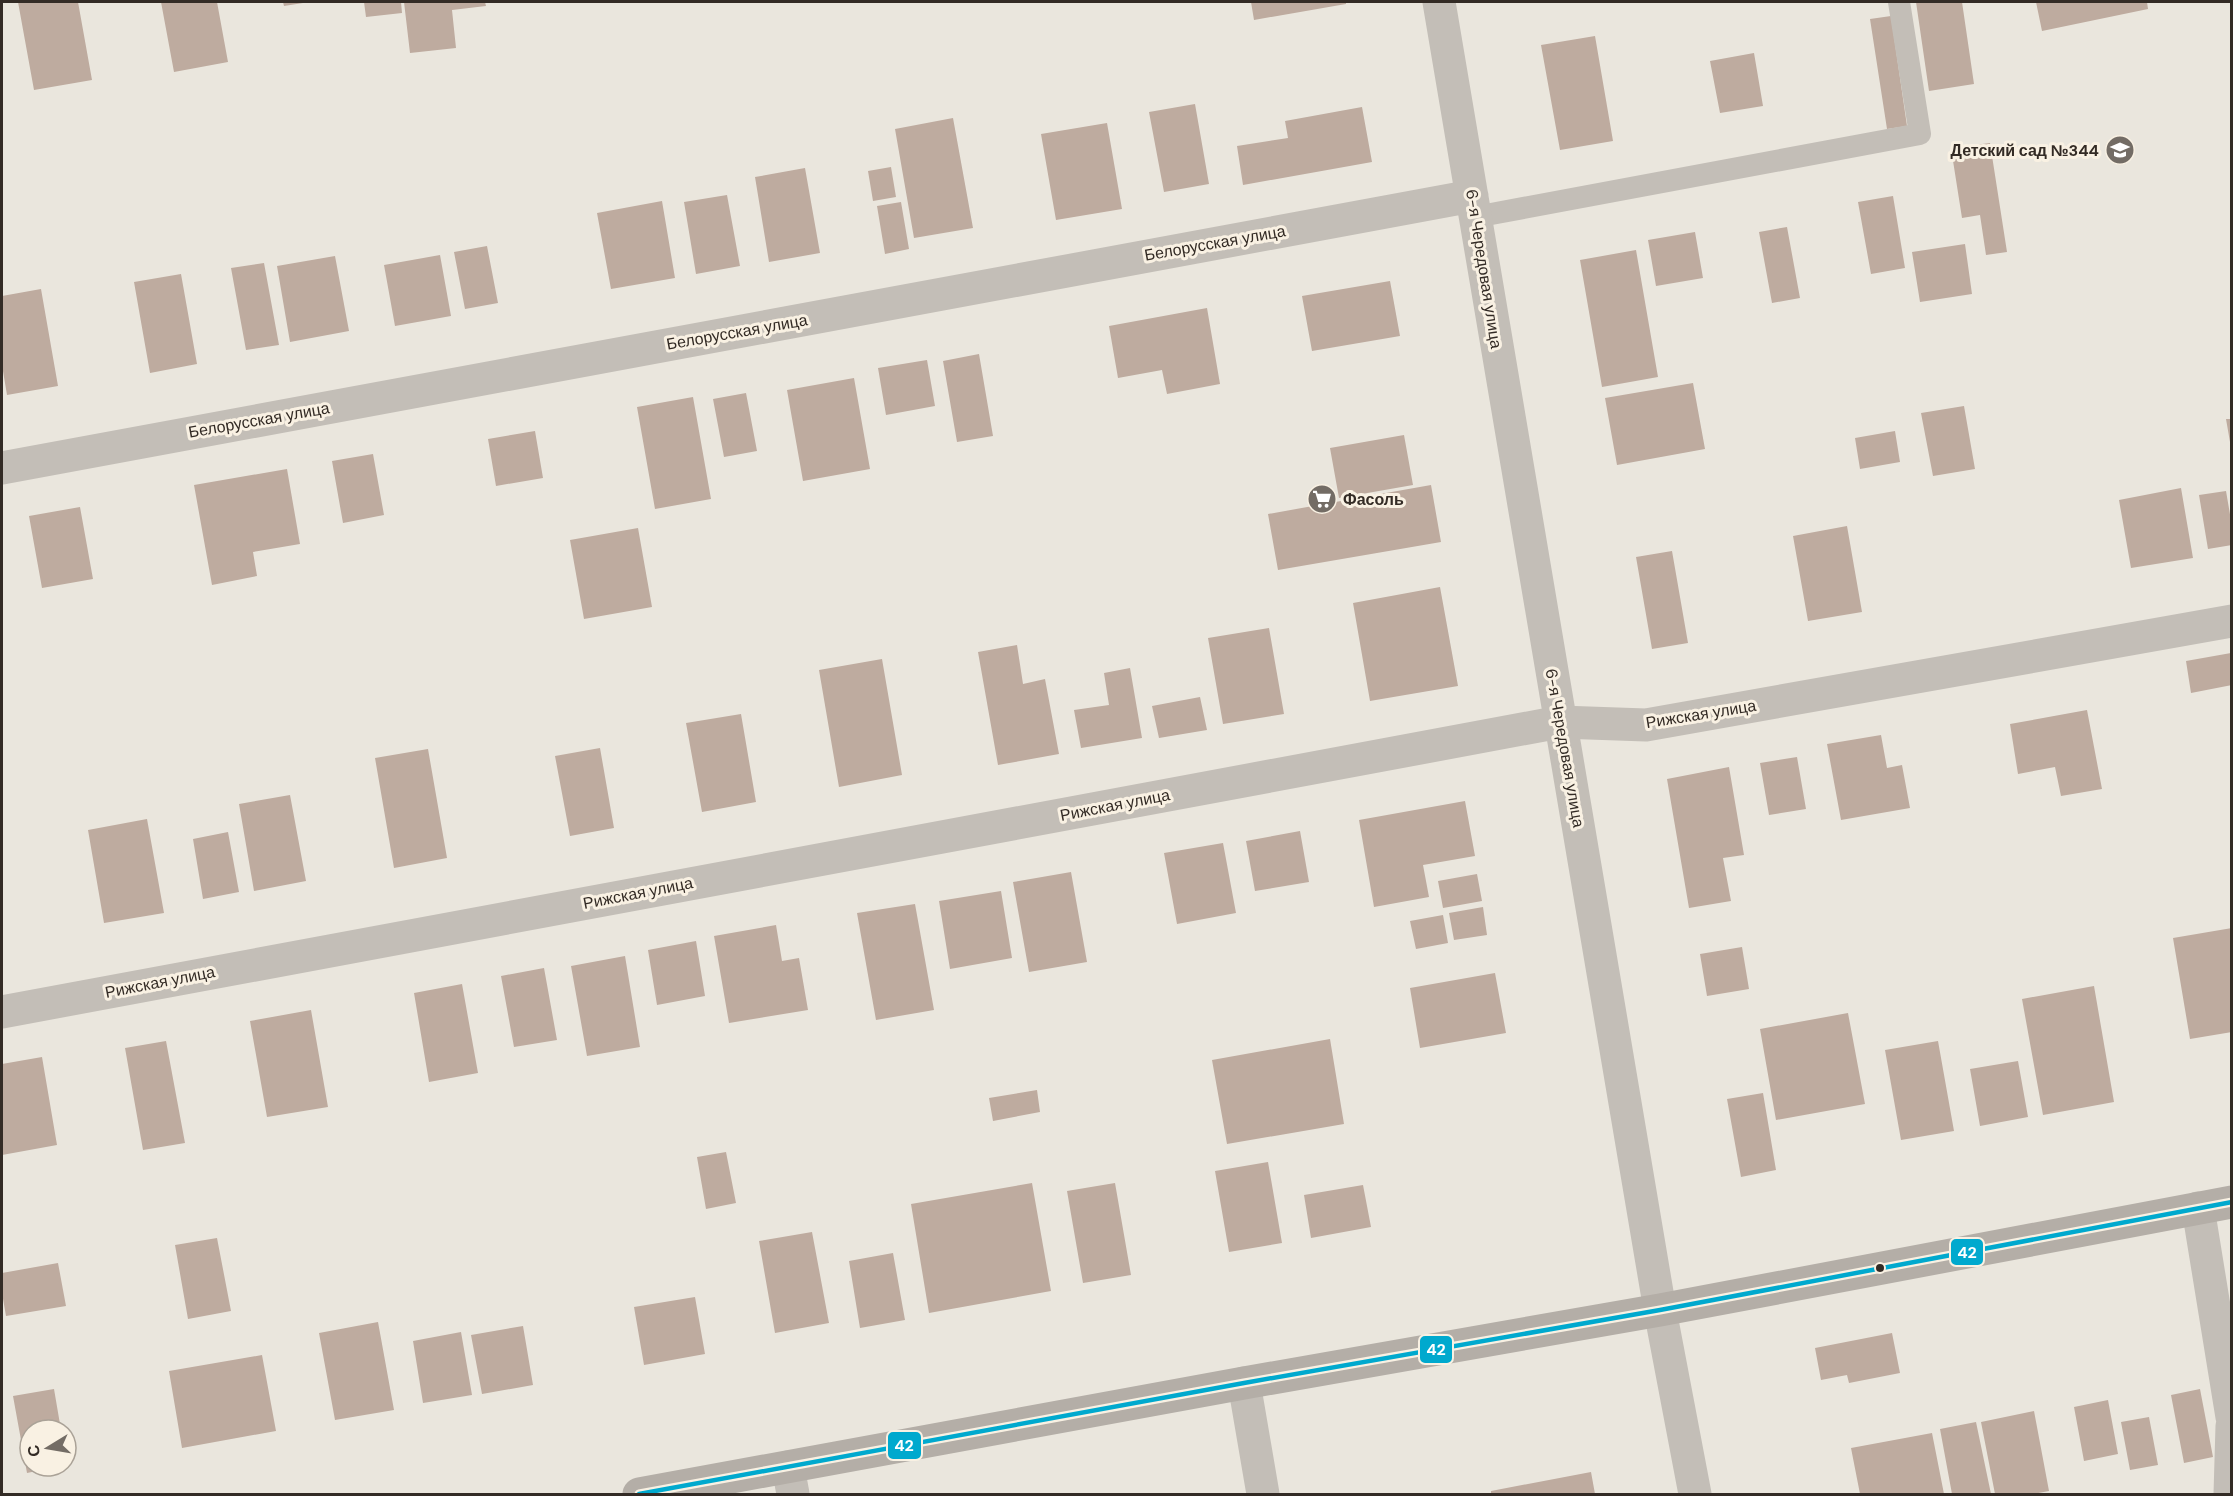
<svg xmlns="http://www.w3.org/2000/svg" width="2233" height="1496" font-family="'DM Sans',sans-serif">
<style>
.building{fill:#beab9f}
.lines{fill:none;stroke-linecap:round;stroke-linejoin:round}
.service{stroke:#c3beb7;stroke-width:22}
.minor{stroke:#c3beb7;stroke-width:33}
.secondary{stroke:#b4aea7;stroke-width:33}
.bus-1-casing{stroke:#f9f1e3;stroke-width:9}
.bus-1{stroke:#00a9ce;stroke-width:4.5}
.bus-dot{fill:#332b25;stroke:#f9f1e3;stroke-width:2}
.labels{text-anchor:middle;dominant-baseline:central;stroke-width:6;stroke-linejoin:round;paint-order:stroke}
.poi-label{font-size:16px;font-weight:bold;fill:#332b25;stroke:#f9f1e3;text-anchor:end}
.street-label{font-size:16px;fill:#332b25;stroke:#f9f1e3}
.line-badge{stroke:#f9f1e3;stroke-width:2}
.badge-label{font-size:16px;text-anchor:middle;font-weight:bold;fill:#fff}
</style>
<rect width="100%" height="100%" fill="#eae6dd"/>
<path class="building" d="M18,2h60l14,78 -58,10z
M161,2h56l11,60 -54,10z
M283,2h20v1l-19,3z
M364,2h37l1,11 -36,4z
M404,2h81l1,4 -34,4 4,38 -46,5z
M1251,2h95v2l-92,16z
M1916,2h46l12,82 -45,7z
M2036,2h111l1,7 -106,22z
M1891,16l16,110 -20,3 -17,-110z
M1595,36l18,105 -53,9 -19,-105z
M1754,53l9,53 -43,7 -10,-52z
M1195,104l14,80 -45,8 -15,-80z
M1362,107l10,55 -129,23 -6,-39 51,-8 -3,-17z
M953,118l20,110 -59,10 -19,-109z
M1107,123l15,86 -66,11 -15,-86z
M1990,143l17,109 -21,3 -6,-40 -18,3 -11,-70z
M891,167l5,30 -23,4 -5,-30z
M805,168l15,85 -51,9 -14,-85z
M727,195l13,71 -44,8 -12,-72z
M1893,196l12,72 -34,6 -13,-72z
M662,201l13,77 -64,11 -14,-76z
M901,202l8,47 -24,5 -8,-48z
M1787,227l13,71 -28,5 -13,-71z
M1695,232l8,46 -47,8 -8,-46z
M1965,244l7,50 -52,8 -8,-50z
M487,246l11,57 -33,6 -11,-57z
M1636,250l22,127 -56,10 -22,-127z
M440,255l11,61 -56,10 -11,-61z
M335,256l14,75 -59,11 -13,-76z
M264,263l15,82 -33,5 -15,-82z
M181,274l16,90 -47,9 -16,-91z
M1390,281l10,55 -88,15 -10,-55z
M41,289l17,97 -51,9 -5,-30v-69z
M1207,308l13,76 -53,10 -5,-24 -44,8 -9,-52z
M979,354l14,82 -36,6 -14,-81z
M927,360l8,46 -49,9 -8,-47z
M854,378l16,91 -67,12 -16,-91z
M1693,383l12,66 -88,16 -12,-67z
M746,393l11,58 -33,6 -11,-58z
M693,397l18,102 -56,10 -18,-102z
M1964,406l11,63 -42,7 -12,-63z
M2226,419h6v23h-2z
M535,431l8,47 -47,8 -8,-47z
M1895,431l5,31 -40,7 -5,-31z
M1404,435l9,50 -74,13 -9,-50z
M373,454l11,61 -41,8 -11,-62z
M287,469l13,75 -47,8 4,24 -45,9 -18,-100z
M1431,485l10,57 -163,28 -10,-56z
M2181,488l12,70 -62,10 -12,-68z
M2226,491l6,35v19l-24,4 -9,-54z
M80,507l13,72 -51,9 -13,-72z
M1847,526l15,86 -54,9 -15,-85z
M638,528l14,79 -68,12 -14,-79z
M1672,551l16,92 -36,6 -16,-92z
M1440,587l18,99 -88,15 -17,-98z
M1269,628l15,86 -61,10 -15,-86z
M1017,645l6,39 22,-5 14,75 -61,11 -20,-113z
M2231,653l1,32 -41,8 -5,-32z
M882,659l20,116 -63,12 -20,-117z
M1130,668l12,70 -61,10 -7,-38 35,-5 -5,-32z
M1200,697l7,33 -48,8 -7,-32z
M2087,710l15,79 -41,7 -6,-29 -37,7 -8,-50z
M741,714l15,88 -54,10 -16,-89z
M1881,735l6,33 15,-3 8,43 -69,12 -14,-76z
M600,748l14,80 -44,8 -15,-80z
M428,749l19,109 -53,10 -19,-110z
M1797,757l9,52 -37,6 -9,-52z
M1729,767l15,88 -21,3 8,43 -42,7 -22,-129z
M290,795l16,86 -52,10 -15,-87z
M1465,801l10,55 -52,9 6,32 -55,10 -15,-87z
M147,819l17,94 -60,10 -16,-93z
M1300,831l9,51 -54,9 -9,-50z
M228,832l11,60 -36,7 -10,-60z
M1223,843l13,70 -59,11 -13,-71z
M1071,872l16,90 -58,10 -16,-90z
M1477,874l5,27 -39,7 -5,-27z
M1001,891l11,67 -62,11 -11,-68z
M915,904l19,106 -58,10 -19,-107z
M1483,907l4,28 -33,5 -5,-27z
M1443,915l5,28 -32,6 -6,-28z
M776,925l6,36 17,-3 9,52 -79,13 -15,-87z
M2232,928v104l-42,7 -17,-101z
M696,941l9,55 -48,9 -9,-55z
M1742,947l7,42 -42,7 -7,-42z
M625,956l15,91 -53,9 -16,-90z
M544,968l13,72 -43,7 -13,-71z
M1495,973l11,60 -86,15 -10,-60z
M462,984l16,89 -49,9 -15,-89z
M2094,986l20,116 -71,13 -21,-116z
M311,1010l17,97 -61,10 -17,-96z
M1848,1013l17,91 -89,16 -16,-91z
M1330,1039l14,85 -117,20 -15,-84z
M166,1041l19,102 -42,7 -18,-102z
M1938,1041l16,90 -53,9 -16,-90z
M42,1057l15,88 -55,10v-91z
M2018,1061l10,56 -48,9 -10,-57z
M1037,1090l3,22 -47,9 -4,-23z
M1763,1093l13,77 -35,7 -14,-78z
M726,1152l10,51 -30,6 -9,-52z
M1268,1162l14,81 -53,9 -14,-81z
M1032,1183l19,108 -122,22 -18,-109z
M1115,1183l16,92 -48,8 -16,-92z
M1363,1185l8,42 -60,11 -7,-43z
M812,1232l17,91 -54,10 -16,-92z
M217,1238l14,73 -43,8 -13,-74z
M893,1253l12,67 -45,8 -11,-67z
M58,1263l8,43 -60,10 -4,-23v-20z
M695,1297l10,57 -61,11 -10,-58z
M378,1322l16,88 -59,10 -16,-87z
M523,1326l10,59 -51,9 -11,-59z
M461,1332l11,63 -49,8 -10,-62z
M1892,1333l8,40 -51,10 -2,-8 -26,5 -6,-32z
M262,1355l14,76 -94,17 -13,-77z
M54,1389l7,41h-31v36l26,1 -29,6 -14,-77z
M2200,1389l13,68 -29,6 -13,-68z
M2108,1400l10,54 -34,7 -10,-54z
M2034,1411l15,80 -16,3h-38l-14,-72z
M2149,1417l9,48 -28,5 -9,-48z
M1976,1422l15,72h-39l-12,-65z
M1932,1433l12,61h-84l-9,-46z
M1591,1472l4,22h-104v-3z"/>
<g class="lines">
<path class="service" d="M1475,217l445,-83 -21,-132"/>
<path class="minor" d="M1439,2l221,1308 35,184
M2,468l1470,-272
M2,1012l1558,-290 86,3 586,-104
M2198,1208l34,209
M1244,1383l19,111
M788,1467l5,27
M2230,1494l2,-68"/>
<path class="secondary" d="M639,1494l605,-111 416,-73 572,-108"/>
<g class="bus-1-casing">
<path id="bus-1" d="M639,1494l605,-111 416,-73 572,-108"/>
</g>
<use href="#bus-1" class="bus-1"/>
</g>
<defs>
<g id="school-disc" transform="scale(1.5)"><circle r="9.5" fill="#736c65" stroke="#f9f1e3"/><path d="M0-5L7-2L0 1L-7-2ZM-4 1L0 2.5L4 1V4Q0 6-4 4Z" fill="#fff"/></g>
<g id="supermarket-disc" transform="scale(1.5)"><circle r="9.5" fill="#736c65" stroke="#f9f1e3"/><path d="M-6-5.5h2.5l.6 2H6L4.5 2H-2.5L-4.4-4H-6ZM-1.5 3.2a1.3 1.3 0 1 0 .1 0ZM3 3.2a1.3 1.3 0 1 0 .1 0Z" fill="#fff"/></g>
</defs>
<g fill-rule="evenodd">
<use href="#school-disc" x="2120" y="150"/>
<use href="#supermarket-disc" x="1322" y="499"/>
</g>
<circle class="bus-dot" cx="1880" cy="1268" r="5"/>
<g class="labels">
<g class="poi-label">
<text x="2099" y="150">Детский сад №344</text>
<text x="1343" y="499" text-anchor="start">Фасоль</text>
</g>
<g class="street-label">
<text transform="translate(1215 243) rotate(-10)">Белорусская улица</text>
<text transform="translate(1484 269) rotate(81)">6-я Чередовая улица</text>
<text transform="translate(737 332) rotate(-10)">Белорусская улица</text>
<text transform="translate(259 420) rotate(-10)">Белорусская улица</text>
<text transform="translate(1701 714) rotate(-9)">Рижская улица</text>
<text transform="translate(1565 748) rotate(80)">6-я Чередовая улица</text>
<text transform="translate(1115 805) rotate(-11)">Рижская улица</text>
<text transform="translate(638 893) rotate(-11)">Рижская улица</text>
<text transform="translate(160 982) rotate(-11)">Рижская улица</text>
</g>
</g>
<g class="line-badge">
<rect x="1950" y="1238" width="34" height="28" rx="6" fill="#00a9ce"/>
<rect x="1419" y="1335" width="34" height="29" rx="6" fill="#00a9ce"/>
<rect x="887" y="1431" width="35" height="29" rx="6" fill="#00a9ce"/>
</g>
<g class="badge-label">
<text x="1967" y="1258">42</text>
<text x="1436" y="1355">42</text>
<text x="904" y="1451">42</text>
</g>
<rect width="2233" height="1496" fill="none" stroke="#332b25" stroke-width="6"/>
<g transform="translate(48 1448) rotate(259)"><circle r="28" fill="#f9f1e3" stroke="#aaa297" stroke-width="1.5"/>
<path d="M0-4.5L10 22L0 15L-10 22Z" fill="#736c65"/>
<text y="-9" font-size="16" font-weight="bold" text-anchor="middle" fill="#332b25">С</text>
</g>
</svg>
